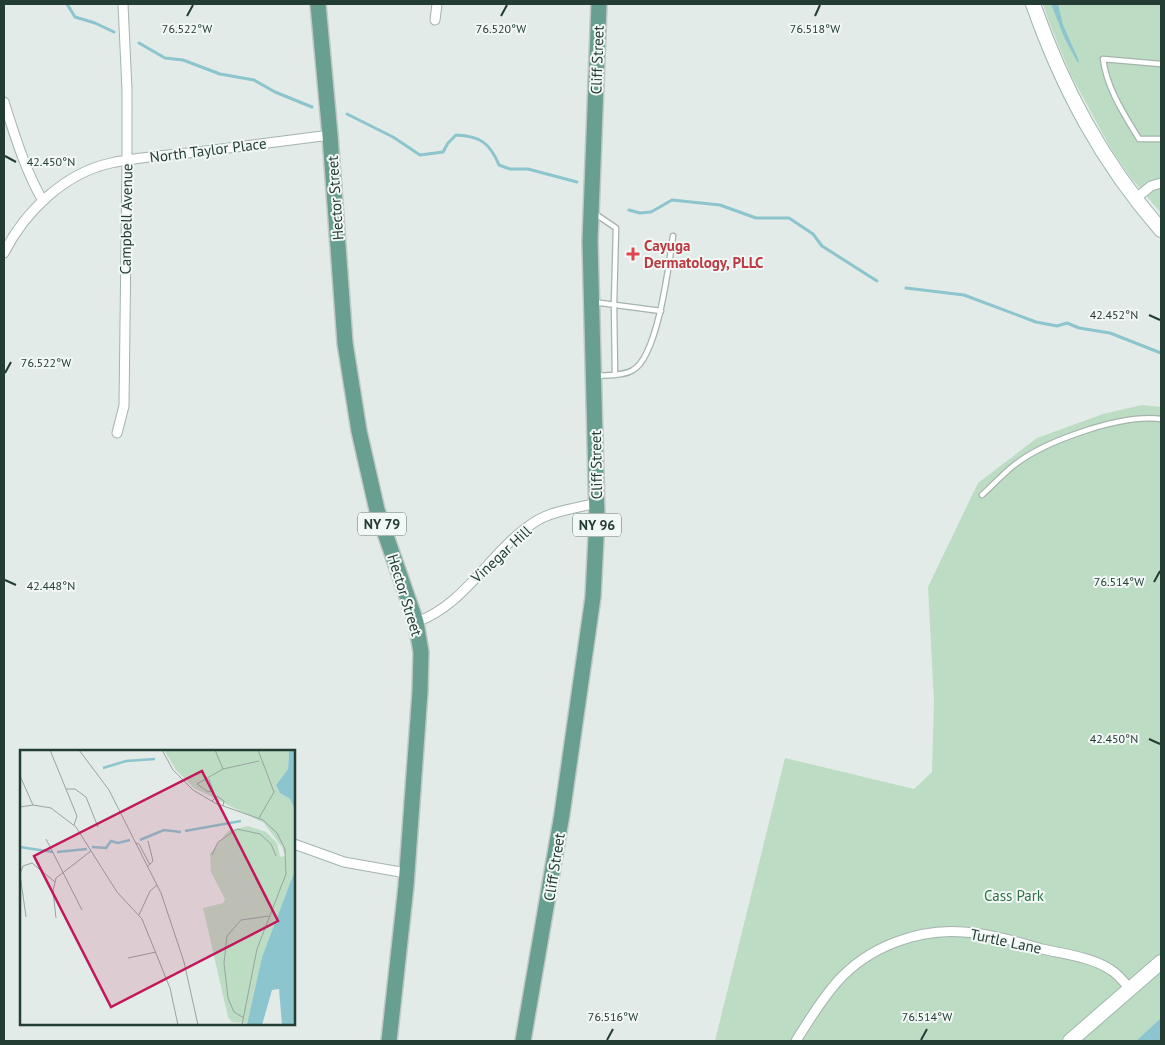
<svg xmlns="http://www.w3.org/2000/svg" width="1165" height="1045" font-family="'PT Sans',sans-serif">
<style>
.green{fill:#bcdcc4}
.water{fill:#8cc5ce}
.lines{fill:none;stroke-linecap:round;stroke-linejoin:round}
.stream{stroke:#8cc5ce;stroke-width:3}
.lane-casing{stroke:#a5b3ae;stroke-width:7}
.street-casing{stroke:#a5b3ae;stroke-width:11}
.secondary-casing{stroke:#a1b7ae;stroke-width:16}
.primary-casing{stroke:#c1c8c6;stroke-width:18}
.lane{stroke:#fff;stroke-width:4.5}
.street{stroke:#fff;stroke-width:9}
.secondary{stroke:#fff;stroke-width:14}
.primary{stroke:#689f90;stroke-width:15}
.ticks{fill:none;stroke:#233c34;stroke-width:2}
.health-dot{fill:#e0444e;stroke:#f2f8f5;stroke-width:2}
.labels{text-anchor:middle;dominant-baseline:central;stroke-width:4;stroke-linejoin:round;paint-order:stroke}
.shield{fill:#f2f8f5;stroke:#61746e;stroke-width:1}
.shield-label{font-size:14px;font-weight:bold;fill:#233c34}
.street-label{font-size:15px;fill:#233c34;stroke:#f2f8f5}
.health-label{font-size:15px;font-weight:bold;fill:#be3a42;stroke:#f2f8f5;text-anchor:start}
.park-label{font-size:15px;fill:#2f7047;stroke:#f2f8f5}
.inset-river{fill:none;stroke:#8cc5ce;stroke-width:2.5}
.inset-road{fill:none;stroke:#96a59f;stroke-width:1}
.view{fill:#c2185b;fill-opacity:0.15;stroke:#c2185b;stroke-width:2.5}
.inset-edge{fill:none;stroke:#233c34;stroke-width:2.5}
.ticks-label{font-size:12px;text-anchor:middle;fill:#233c34;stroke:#f2f8f5;stroke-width:4;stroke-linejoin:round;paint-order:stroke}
</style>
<rect width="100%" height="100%" fill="#e2ebe7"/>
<path class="green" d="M1043,4h118v209l-30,-35 -20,-29 -40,-74 -20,-48z
M1142,405l19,2v611l-25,23h-421l70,-283 129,31 18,-17 2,-71 -6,-114 50,-104 59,-45 66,-24z"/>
<path class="water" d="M1051,4h7l5,21 16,36 -1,2 -13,-24z
M1161,1018v23h-25z"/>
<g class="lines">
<path class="stream" d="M67,4l8,13 20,6 19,9
M139,43l26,15 18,2 37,14 34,6 21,12 37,15
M347,114l46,23 27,18 23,-3 5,-9 8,-8c24,1 34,8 43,30l11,4h18l49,13
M629,210l11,3 11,-1 21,-12 48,5 36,13h33l24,16 9,12 55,35
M906,288l58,7 72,27 21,4 10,-3 12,5 31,5 51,20"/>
<g class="lane-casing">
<path id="lane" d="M1161,64l-58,-5c4,30 21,55 36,80h22
M594,213l22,15 -2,76 1,71
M593,302l68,9
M596,376c11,-1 28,0 37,-6 25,-14 36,-106 40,-134
M982,495c10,-9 20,-20 31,-29 31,-25 108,-52 148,-47"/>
</g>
<g class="street-casing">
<path id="street" d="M435,20l2,-16
M4,102c11,34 21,68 39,99
M1135,199l16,-13 10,-3
M4,253c21,-42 61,-80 107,-90 28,-6 58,-8 87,-11 44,-6 88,-11 132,-17
M117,433l7,-27 3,-246v-70l-4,-86
M416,622c52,-18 76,-75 122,-102 17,-10 40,-12 58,-17
M294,844l50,18 62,11
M796,1041c13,-21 25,-41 41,-59 31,-35 81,-54 127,-50 27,2 53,10 78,17 22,5 50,8 69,21 8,5 13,12 19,19"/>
</g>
<g class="secondary-casing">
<path id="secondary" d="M1033,4c30,85 69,158 128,226
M1070,1041l91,-79"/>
</g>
<g class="primary-casing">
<path id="primary" d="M318,4l12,131 15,208 14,88 18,79 39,112 5,30 -1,40 -14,194 -17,155
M523,1041l39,-227 31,-217 4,-79 -7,-277 9,-237"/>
</g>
<use href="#lane" class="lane"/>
<use href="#street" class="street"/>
<use href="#secondary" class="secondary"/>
<use href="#primary" class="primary"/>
</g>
<path class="ticks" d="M187,16l6,-11M501,16l6,-11M815,16l5,-11M5,156l11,6M1149,315l11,5M5,373l6,-11M5,580l11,5M1154,582l6,-11M1149,739l11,5M607,1040l6,-11M921,1040l6,-11"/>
<path class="health-dot" d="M630.5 246.5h5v5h5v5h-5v5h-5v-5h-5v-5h5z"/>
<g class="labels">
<g class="shield">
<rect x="358" y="512.5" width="48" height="23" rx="4"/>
<rect x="573" y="513.5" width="48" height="23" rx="4"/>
</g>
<g class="shield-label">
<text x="382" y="524">NY 79</text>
<text x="597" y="525">NY 96</text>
</g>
<g class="street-label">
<text transform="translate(597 60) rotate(-88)">Cliff Street</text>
<text transform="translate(208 150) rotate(-7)">North Taylor Place</text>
<text transform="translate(335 198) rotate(-94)">Hector Street</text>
<text transform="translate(126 219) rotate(-89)">Campbell Avenue</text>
<text transform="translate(596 465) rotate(-91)">Cliff Street</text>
<text transform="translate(501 554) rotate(-43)">Vinegar Hill</text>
<text transform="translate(405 595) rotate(73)">Hector Street</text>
<text transform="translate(554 867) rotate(-81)">Cliff Street</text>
<text transform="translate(1006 941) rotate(12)">Turtle Lane</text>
</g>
<g class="health-label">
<text x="644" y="245">Cayuga<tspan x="644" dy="17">Dermatology, PLLC</tspan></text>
</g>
<g class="park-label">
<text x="1014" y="895">Cass Park</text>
</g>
</g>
<g transform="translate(20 750)">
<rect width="275" height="275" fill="#e2ebe7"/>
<path d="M144,0h125l-1,19 -12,16 4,8 10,6 5,11v60l-33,87 -14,66 -16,-1 -4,-5 -25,-109 20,-5 2,-4 -14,-27 -1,-18 18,-23 20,-5 18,6 11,11 3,14 5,-1 -3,-9 -18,-24 -70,-35 -18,-18z" fill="#bcdcc4"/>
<path d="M269,0h6v60l-5,-11 -10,-6 -4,-8 12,-16zM275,120v155h-13l-3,-36 -7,1 -10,35h-15l15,-68z" fill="#8cc5ce"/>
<path class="inset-river" d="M83,18l23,-7 29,-2M165,81l56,-10M120,90l24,-10 17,2M0,97l33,5M72,97l14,1 5,-7 7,2 12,-3M37,102l30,-3"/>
<path class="inset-road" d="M30,0l27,66 -3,9M59,0l30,40 52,103 23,69 14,63M142,0l11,20 20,20 22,13 48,17 14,13 8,16 1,25 -29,75 -15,76M195,0l8,19M238,0l16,42 -15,26M0,26l13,29M189,29l6,17M46,39h9l11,8 12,30M193,40l-5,2 -11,-8 26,-15 36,-8M192,51l5,-5 7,5 -1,5M0,57l13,-2 18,3 25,19 41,65 25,27 28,69 8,37M26,89l36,71M116,93l3,1 11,21M192,105l6,-13 19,-13 23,5 11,10 5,12M127,117l6,-6 -5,-20M0,124l3,-8 9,-3 23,19M0,124l6,43M119,165l11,-24 7,-6M36,168l-3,-27 3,-13 35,-27M108,208l28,-6M224,268l-10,-6 -6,-14 -4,-35 3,-27 14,-16 28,-4"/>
<path class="view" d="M182,21l76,150 -167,86 -77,-151z"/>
<rect width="275" height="275" class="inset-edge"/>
</g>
<g class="ticks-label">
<text x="187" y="33">76.522°W</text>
<text x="501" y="33">76.520°W</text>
<text x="815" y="33">76.518°W</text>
<text x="51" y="166">42.450°N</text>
<text x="1114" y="319">42.452°N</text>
<text x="46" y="367">76.522°W</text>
<text x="1119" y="586">76.514°W</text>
<text x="51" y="590">42.448°N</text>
<text x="1114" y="743">42.450°N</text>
<text x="613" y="1021">76.516°W</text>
<text x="927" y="1021">76.514°W</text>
</g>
<rect width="1165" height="1045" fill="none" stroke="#233c34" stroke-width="10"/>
</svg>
